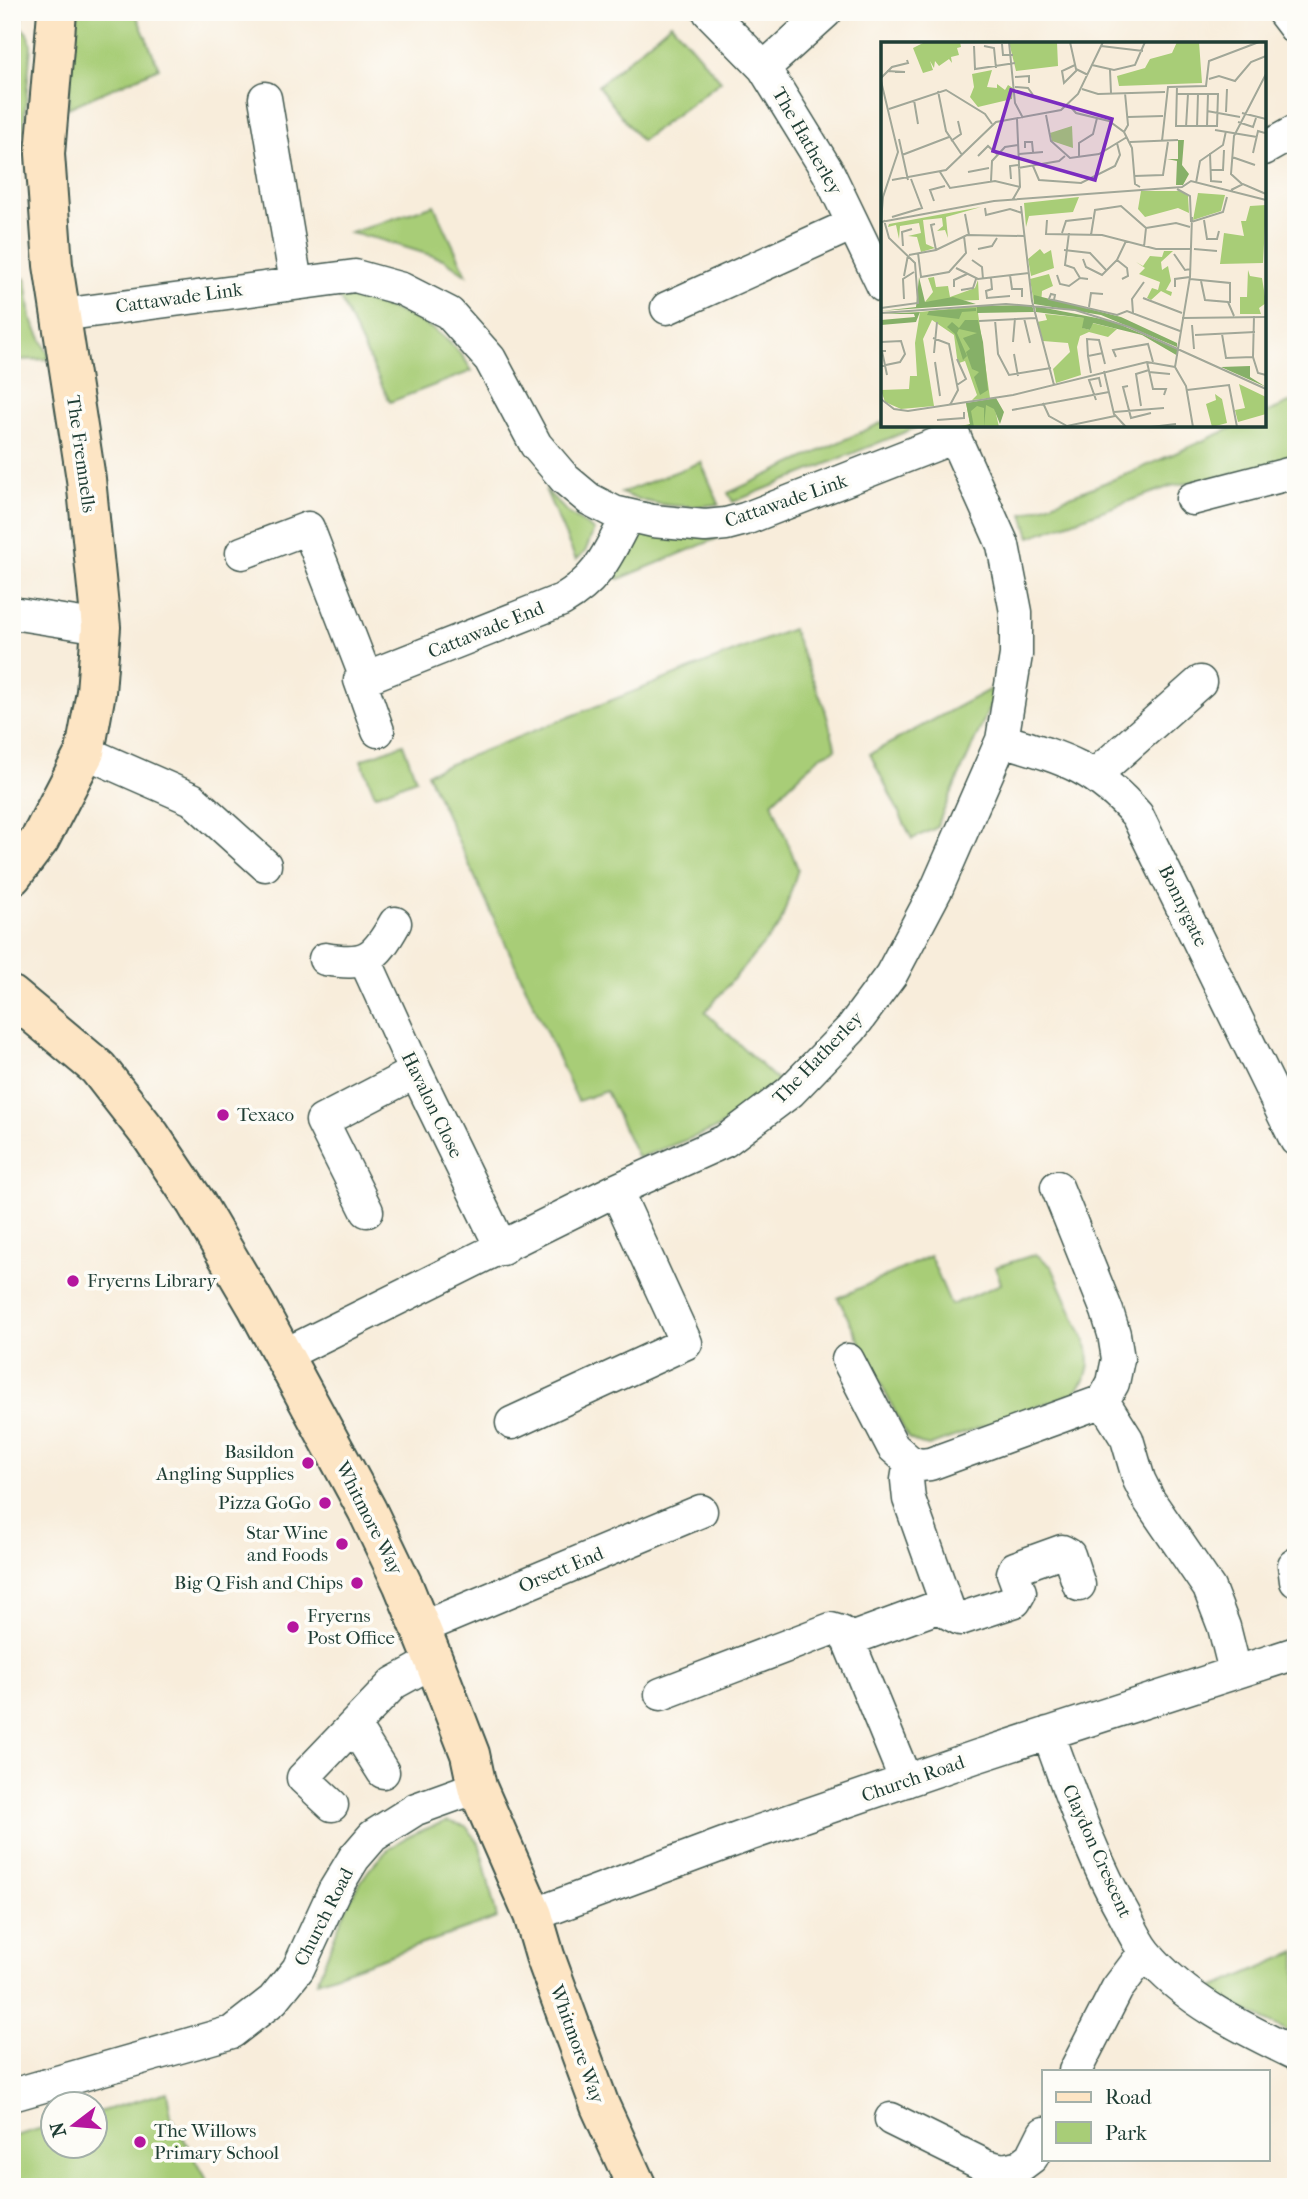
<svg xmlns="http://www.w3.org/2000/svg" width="1308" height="2199" font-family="'IM FELL French Canon',serif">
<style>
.green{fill:#a8cd77;stroke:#648556;stroke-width:2}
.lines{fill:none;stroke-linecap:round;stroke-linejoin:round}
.street-casing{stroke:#40574d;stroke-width:35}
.secondary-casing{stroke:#40574d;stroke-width:42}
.street{stroke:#fff;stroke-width:32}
.secondary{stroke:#fde5c4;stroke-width:38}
.poi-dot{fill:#b5179e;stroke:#fdfcf7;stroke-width:2.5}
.labels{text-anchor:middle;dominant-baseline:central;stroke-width:7;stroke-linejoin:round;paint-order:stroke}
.street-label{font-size:19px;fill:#1f3d34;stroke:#fdfcf7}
.poi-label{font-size:19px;fill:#1f3d34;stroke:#fdfcf7;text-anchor:start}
.inset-road{fill:none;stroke:#a1a798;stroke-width:2}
.view{fill:#7b2cbf;fill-opacity:0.15;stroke:#7b2cbf;stroke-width:3.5}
.inset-edge{fill:none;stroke:#1f3d34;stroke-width:3.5}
</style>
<rect width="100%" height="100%" fill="#fdfcf7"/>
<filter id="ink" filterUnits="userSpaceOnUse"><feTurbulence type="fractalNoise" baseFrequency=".0143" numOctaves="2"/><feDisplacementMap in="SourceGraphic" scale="14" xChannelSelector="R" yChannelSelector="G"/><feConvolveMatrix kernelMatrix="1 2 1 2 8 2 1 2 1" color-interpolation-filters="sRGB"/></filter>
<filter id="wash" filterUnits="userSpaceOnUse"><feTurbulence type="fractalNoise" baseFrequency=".00686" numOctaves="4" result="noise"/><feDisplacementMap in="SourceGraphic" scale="28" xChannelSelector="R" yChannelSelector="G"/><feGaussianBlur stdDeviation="1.57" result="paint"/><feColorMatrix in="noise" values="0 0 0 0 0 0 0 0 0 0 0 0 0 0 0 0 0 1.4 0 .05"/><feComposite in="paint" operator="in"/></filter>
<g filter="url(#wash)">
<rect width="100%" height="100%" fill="#f8eddb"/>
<path class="green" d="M12,12h11l-3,14 9,9 2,11 -8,88 -8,-1 -3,-11z
M78,12h57l24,56 -91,40 3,-48z
M671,23l50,58 -80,60 -43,-55z
M434,205l33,70 -24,-16 -65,-20 -28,-6z
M26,278l5,40 20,41 -39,1v-77z
M338,295c52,11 107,27 134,76l-82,31z
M1296,400v62l-125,24 -141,51 -7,-23 107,-41 109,-48h25v-11z
M883,422v3h33l-1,3 -182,74 -5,-9z
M701,462l18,42c-31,5 -68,2 -98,-11z
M545,489l23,24 26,17 -9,22 -9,8z
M634,525l82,14 -97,40 -8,-6z
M792,629l32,77 12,43 -16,7 -48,46 26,67 -18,56 -75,87 75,71 -62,45 -80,30 -32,-67 -28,10 -151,-328z
M1000,684l-64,144 -24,11 -42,-85z
M403,744l13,35 -41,16 -14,-35z
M1036,1254l16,13 36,81 1,17 -4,15 -11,13 -145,53 -9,-2 -12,-6 -70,-140 92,-42 21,49 50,-21 -5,-17z
M447,1821l19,5 14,20 17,72 -180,63c20,-48 35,-107 80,-138 15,-10 34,-16 50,-22z
M1296,1952v83l-90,-44z
M167,2092l4,24 40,71h-199v-50l40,-12v21h42l1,-33z"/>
</g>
<g filter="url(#ink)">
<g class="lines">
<g class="street-casing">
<path id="street" d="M709,12l55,56 64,104 55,114
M1283,12l13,17
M764,68l62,-56
M265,98l31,185
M1264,149l32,-18
M667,308l186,-84
M61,315l294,-39 47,13 47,24 41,46 46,86 29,34 24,20 25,13 39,9 52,5 21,-2 19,-5 210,-82
M1192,499l104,-27
M242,553l66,-25 58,150
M12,613l89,14
M378,731l-18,-51 202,-80c39,-23 45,-46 66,-84
M1002,740c60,18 93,26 135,75l159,325
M85,752l107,47 73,66
M1095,775l105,-93
M325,959c41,7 50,0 70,-36
M365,960l51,112 86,177
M1057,1187l50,124 7,23 4,25 -5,24 -10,18 -173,63 -10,1 -10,-3 -3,18 2,19 41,115 10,5 55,-18 5,-9 -7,-19 2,-5 47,-17 7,4 10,30
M367,1211l-45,-90 94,-49
M284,1355l332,-165 109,-49 65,-49 61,-63 40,-54 46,-87 65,-148 14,-85v-43l-13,-67 -54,-120
M848,1360l45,87 17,15
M1103,1401l24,38 12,41 10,20 60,88 15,39 11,44
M512,1423l174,-80 -70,-153
M1296,1564l-2,1 2,16
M421,1628l280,-117
M848,1640l98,-36
M661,1694l170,-65 10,3 7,8 58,141
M354,1726l29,46
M1048,1733c23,62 44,125 77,183 6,12 12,26 21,37 38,47 96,75 150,101
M332,1805l-29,-27 91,-95 40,-22
M533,1915l215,-80 230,-79 318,-103
M1075,2071l42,-82 28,-37
M12,2095l220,-63 41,-32 25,-31 36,-78 20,-33 19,-22 43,-27 61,-22
M891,2119l95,47 18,4 16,-4 12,-9 12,-24"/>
</g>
<g class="secondary-casing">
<path id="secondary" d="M12,876l28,-37 45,-87 11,-60 5,-65 -15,-148 -33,-214 -8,-111 12,-142
M12,996l86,72 53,68 45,67 60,102 111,205 36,75 31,76 36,93 7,33 56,128 12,41 55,150 37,81"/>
</g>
<use href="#street" class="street"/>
<use href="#secondary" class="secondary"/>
</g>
</g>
<g class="poi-dot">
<circle cx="223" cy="1115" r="7"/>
<circle cx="73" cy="1281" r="7"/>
<circle cx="308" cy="1463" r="7"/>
<circle cx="325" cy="1503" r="7"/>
<circle cx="342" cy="1544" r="7"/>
<circle cx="357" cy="1583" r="7"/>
<circle cx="293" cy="1627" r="7"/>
<circle cx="140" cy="2142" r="7"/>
</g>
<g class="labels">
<g class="street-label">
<text transform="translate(807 141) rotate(60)">The Hatherley</text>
<text transform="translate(179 298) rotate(-8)">Cattawade Link</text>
<text transform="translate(81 454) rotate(82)">The Fremnells</text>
<text transform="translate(786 501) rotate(-19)">Cattawade Link</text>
<text transform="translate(486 630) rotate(-22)">Cattawade End</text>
<text transform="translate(1183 906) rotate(64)">Bonnygate</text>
<text transform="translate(818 1058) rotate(-46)">The Hatherley</text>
<text transform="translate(432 1105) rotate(64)">Havalon Close</text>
<text transform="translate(369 1518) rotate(63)">Whitmore Way</text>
<text transform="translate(561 1570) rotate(-23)">Orsett End</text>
<text transform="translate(913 1779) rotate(-19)">Church Road</text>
<text transform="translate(1097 1851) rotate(66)">Claydon Crescent</text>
<text transform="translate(324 1917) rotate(-63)">Church Road</text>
<text transform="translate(577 2044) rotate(70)">Whitmore Way</text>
</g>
<g class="poi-label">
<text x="237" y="1115">Texaco</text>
<text x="87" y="1281">Fryerns Library</text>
<text x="294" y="1452" text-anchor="end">Basildon<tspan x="294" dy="22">Angling Supplies</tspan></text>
<text x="311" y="1503" text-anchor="end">Pizza GoGo</text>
<text x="328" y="1533" text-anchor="end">Star Wine<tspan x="328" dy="22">and Foods</tspan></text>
<text x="343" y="1583" text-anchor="end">Big Q Fish and Chips</text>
<text x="307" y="1616">Fryerns<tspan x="307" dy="22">Post Office</tspan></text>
<text x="154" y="2131">The Willows<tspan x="154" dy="22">Primary School</tspan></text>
</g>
</g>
<g transform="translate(881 42)">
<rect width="385" height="385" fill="#f8eddb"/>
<path d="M44,0h35l1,5 -4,1 2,7 -8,2 1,6 -3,-4 -10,7 -4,-5 -1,7 -4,-7 3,9 -10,3 -10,-25zM128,0h48l1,24 -42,5zM296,0h22l3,41 -83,3 -2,-10 28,-8 5,-9 22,-6zM111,28l-5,17 10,1v-4l8,6 3,-5 5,3 -1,11 -34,8 -8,-10 4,-10 -2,-13zM191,84l1,22 -21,-7 -2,-8zM260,149h40l7,5 1,17 -11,-5 -33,9 -7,-8zM317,151l27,2 -4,16 -28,9zM198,155l-6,15 -44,4 -3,11 -2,-24zM385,163l-3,58 -43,1 4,-31 20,3 -3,-15h5l4,-15zM100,165l-35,10 2,21 -3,-8 -8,1 6,-5 -1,-8 -19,2 3,24 9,4 -14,4 -4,-15 -9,-1 13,-3 -2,-10 -19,3 -1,13 -3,-14 -8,2 1,-3zM159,207l4,5 7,-4 3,18 -23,8 -3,-17zM283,209h9l-12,11 1,8 6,-4 3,15 -5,9 6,2 -1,4 -10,-5 -10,9 -4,-2 5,-10 6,2 2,-8 -21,-8 6,-6 -9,-6 7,4 7,-10 12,1zM367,228l2,6 12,2 4,25 -7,5 2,6h-21v-17h7zM168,232l4,12 -11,5 -1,13h-7l-4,-25zM53,235l2,10 12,-1 2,11 25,-9 3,-8 1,20 -54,2 8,-10 -5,-14zM96,264l13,92 -18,2 5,-5 -12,-34 -6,2 -2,-5 -3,-23 -22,-15 -9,19 11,67 -33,3 -16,-7 -4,-12 28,-1 1,-13h7l-2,-33 5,-31zM164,272l40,4 -2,10 7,2 2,-7 25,6 -9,8 -19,-5 -9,4 -3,11 4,28 -25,8 -3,-14 17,-17 -2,-9 -25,-2 -6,-19 10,-2zM358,342l27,13v17l-28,8 -3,-12 10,-2zM334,352l7,5 5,24 -15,4 -6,-23 10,-4zM112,359l6,26h-43l14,-3 -4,-21z" fill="#a8cd77"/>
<path d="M297,98h6l-2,25 7,9 -6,11h-7l1,-24 -10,-2h11zM38,235l6,25 28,-5 23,7 -95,7 35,-4zM153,253l87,22 56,26v4l-76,-32 -67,-11zM151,263l2,7 -57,1v-7zM154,264l77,15 65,28 1,7 -36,-21 -49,-12 -3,7 -8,-2 2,-10 -48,-6zM95,266v3l-14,1 -3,7 -32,-4 2,-4zM39,270l-4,10 -35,3v-5l34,-3 -1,-3h-33zM84,278h13l5,22 5,48 -8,5 -6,-18 5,-5 -7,-3 -6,-17 4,-3 -7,-11 14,-5 -18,-4 -2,4 10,23 -4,4 -8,-26 -8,-7 5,-5 7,6zM369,324v11l16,10 -45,-20zM115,356l8,14 -4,12 -6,-15 -8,-4 -2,22v-19l-7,-2 -6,5 3,16h-9l5,-3 -4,-21z" fill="#86b068"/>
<path class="inset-road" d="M128,0l6,61 8,15M189,0l6,27 12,6M121,2l1,11h10M93,4l1,23 40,-6M103,4l10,2 2,20M220,4l42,5M194,23l-13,6 2,12 13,-13M211,23l22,5 21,-5 10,-23M229,28l1,23M6,29l18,1h-10M134,35l14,-1v7M0,36l11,-11 16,-4 -1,-3M328,37l10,-3 16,5 16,-19 15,-6M0,39l17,71 -15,45 -2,25M296,44l-1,40h41l1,-32h-41M134,45l13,1 5,7M201,47l16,5 67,-2M57,49l8,40 16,24M33,58l4,24M188,63l7,8 33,8 15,11 8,16 3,36 5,3M8,67l57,-19 39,24 7,10M326,69l33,6M345,70l1,-23M361,71l24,6M165,73l5,26 19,17 29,-4 28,-17M247,75l35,-1M357,80l15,5 3,-9M326,84l1,-32M305,85l2,-33M316,85l1,-33M334,88l42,7M243,90l4,-7 -3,-32M18,97l9,41M70,99l10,-7 -3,-13M281,99l6,-54 38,-1 3,-25 50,-19M249,100l48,-2M144,106v-6h7l1,10M329,111l1,28 11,1M372,111l5,-22 7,2M138,112l24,-2M21,113l47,-18M97,114l10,-10 10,9M351,115l23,8M198,116v-15l14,-9 4,-16M152,124l6,14 42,3 34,-17 5,-11 -3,-12M137,126l41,-7 6,-5M330,128h12l1,-20M59,130l10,16 45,-7 25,6M87,130l21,-4M253,134l29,-1 5,-33M130,137l-1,-13 8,-1M11,138l54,-10 50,-48 65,-12 17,-16 25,-52M110,139l1,-20 13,-14 13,-2M315,141l4,-22 23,-16 3,-14M361,142l-11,-10 3,-38 32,-62M296,147l13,7 1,26M350,148l12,-6 23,10M132,157l7,-12 -3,-68M53,159l-4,-11 15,-4M140,164l11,95 22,84M104,166l1,7 24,-6 12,4M84,172l4,21M11,175l30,-9 -11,-29M311,175l-2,60 -15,90 11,19 7,41M166,178l-1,14 56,1 54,14h34M323,178l3,19h10l2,-8M0,180l113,-21 188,-14 9,-6 75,19M310,180l32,-10 4,-15M54,182l-4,1 5,25M265,186l30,-5 14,4M181,191l4,-12 26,-3M188,191l-4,32 9,3 6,10 8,1M210,193l4,-25 26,-4 25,22 -2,19M22,204l-1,-14 10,-3M97,207l14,-3 5,-8M313,207l23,2M183,208l26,3 17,18M37,211l3,24 28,-5 17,-19 -2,-17M293,212l11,16 6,-1M28,213l27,-5 31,-15 57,1M202,217l3,8 16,8 15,-15 9,-19M91,218l10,7 1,12M236,218l10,8 1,8 -6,3M75,226l22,11 51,-6M129,233l2,14h10v8M176,233l3,9 9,2 11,-8M23,234l4,-21M110,236l1,11 -6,2 1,7 23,-2M309,237l40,4v20M320,239l4,19 23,2 6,14M73,245v-7l13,-6M294,245v-8l15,-2M80,248l12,-2 3,-9M262,256l39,15M23,257l-1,-20 11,-7M173,258l1,-5 -4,-1 -2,5 68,16 10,-4 53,20M208,265l2,-14 12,1M0,266l37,-5 -3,-40 -26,-25 -5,-18M0,271l125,-9 69,6 54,17 137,62M252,271l-1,-14 12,-17M373,274l-1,41 5,16 8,2M143,276l6,25M301,276l84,-1M114,278l3,34 11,21 42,-7M98,279l57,-3M311,283l2,24M341,292l4,24 27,-1M314,293l60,-3M52,296l16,6 9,46 -8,15M0,300l20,-1 4,13 -5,8 -19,4M132,300l2,-24M5,309h-4l5,24M53,311l3,-31M133,312l4,22M207,314l-1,-17 12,1 6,24M235,315l-3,-7 35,-6 5,18M76,317l9,20 -9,6M54,320l5,34M266,320l6,27h13l-2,6M223,329l10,43 12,13M268,330l21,2M210,331l-3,-17 15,-3M247,344l-5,1 8,31 20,-5M306,348l42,-5 8,42M0,357l13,10 14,2 105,-16 134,-33 28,5M215,358l-7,-20 10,-2 2,9M162,361l6,13 18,10 48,-10M260,364l-5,-32 13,-4M131,368l97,-18M233,370l50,-4M56,378l27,-2v-6M270,385l25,-3"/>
<path class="view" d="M130,48l101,29 -17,61 -102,-29z"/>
<rect width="385" height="385" class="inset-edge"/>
</g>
<rect width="1308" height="2199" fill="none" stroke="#fdfcf7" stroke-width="42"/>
<rect x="1042" y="2070" width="228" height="91" fill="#fdfcf7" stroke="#a4b0a9" stroke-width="2"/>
<rect x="1056" y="2092" width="35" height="10" fill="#fde5c4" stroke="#a4b0a9" stroke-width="2"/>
<text x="1105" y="2104" font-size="21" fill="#1f3d34">Road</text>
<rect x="1056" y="2122" width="35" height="21" fill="#a8cd77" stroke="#a4b0a9" stroke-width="2"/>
<text x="1105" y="2140" font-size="21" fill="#1f3d34">Park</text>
<g transform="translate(74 2125) rotate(254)"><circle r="33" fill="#fdfcf7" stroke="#a4b0a9" stroke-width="2"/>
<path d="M0-5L12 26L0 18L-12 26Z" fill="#b5179e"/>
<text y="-10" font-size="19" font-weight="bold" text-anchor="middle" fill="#1f3d34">N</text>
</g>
</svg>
